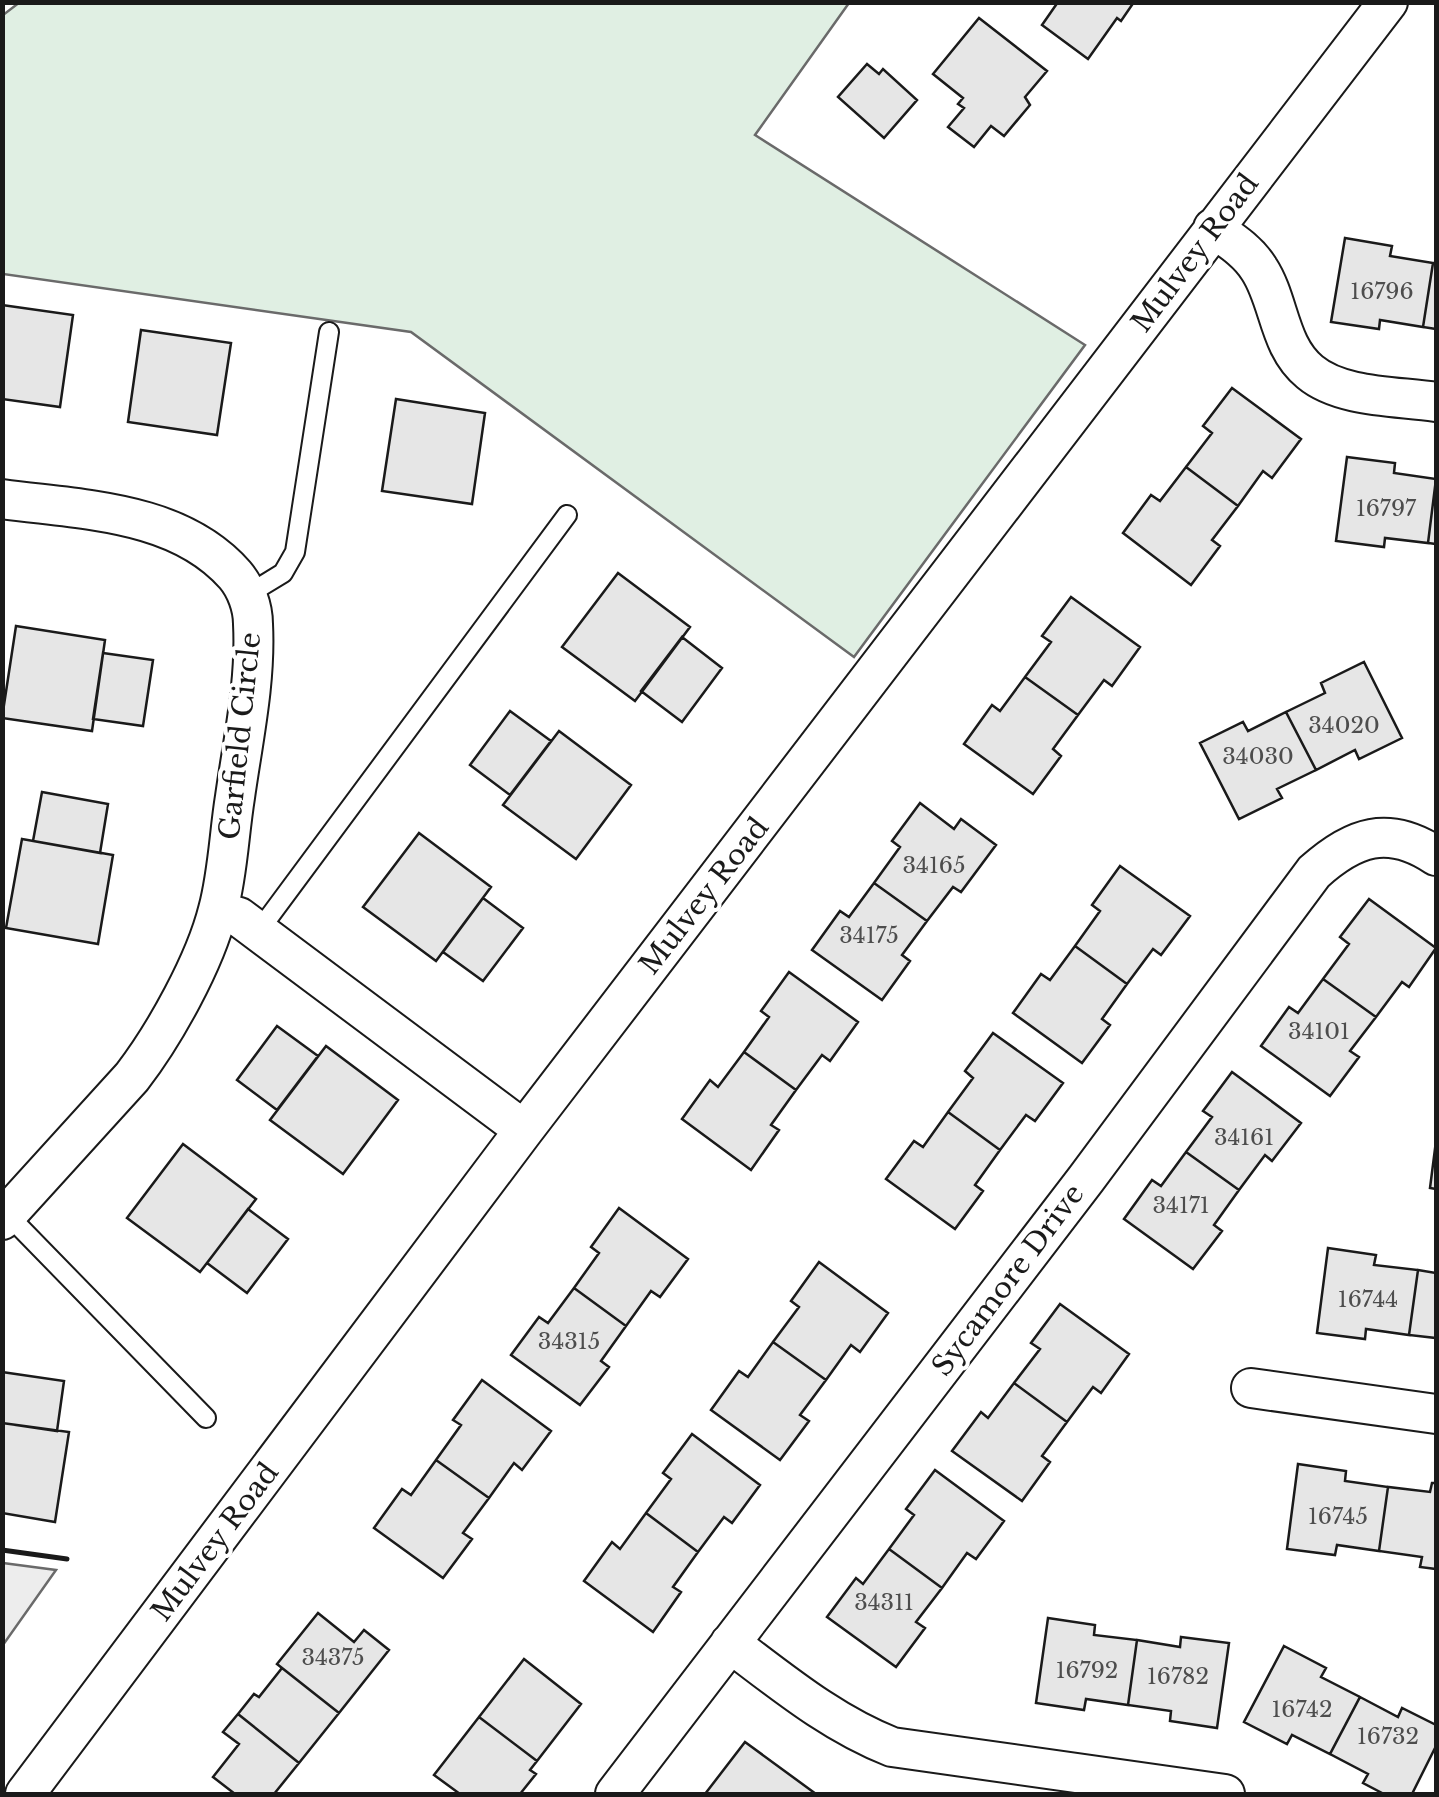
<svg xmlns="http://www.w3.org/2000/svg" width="1439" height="1797" font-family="'Libre Baskerville',serif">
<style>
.green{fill:#e0efe3;stroke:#6a6a6a;stroke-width:2.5}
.parking{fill:#ededed;stroke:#6a6a6a;stroke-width:2.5}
.building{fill:#e6e6e6;stroke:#1a1a1a;stroke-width:2.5}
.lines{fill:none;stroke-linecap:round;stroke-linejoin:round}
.lane-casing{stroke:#1a1a1a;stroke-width:22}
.street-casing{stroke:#1a1a1a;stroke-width:42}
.lane{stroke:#fff;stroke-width:18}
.street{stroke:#fff;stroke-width:38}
.wall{stroke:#1a1a1a;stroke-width:5}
.labels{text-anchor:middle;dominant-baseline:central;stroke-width:8;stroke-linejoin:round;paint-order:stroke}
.number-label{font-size:22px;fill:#4d4d4d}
.street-label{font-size:28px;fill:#1a1a1a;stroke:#fff}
</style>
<rect width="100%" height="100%" fill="#fff"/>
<path class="green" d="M20,2l829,1 -94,132 330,210 -231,312 -443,-325 -408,-58v-259z"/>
<path class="parking" d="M3,1563l53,7 -53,75 -1,-82z"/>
<path class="building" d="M1058,2h76l-13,19 -4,-3 -29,41 -46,-34z
M979,18l68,53 -22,26 5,8 -26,31 -13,-10 -17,21 -26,-20 16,-19 -6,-4 5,-6 -30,-24z
M867,64l12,10 4,-5 34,31 -33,38 -46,-41z
M1345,238l47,8 -2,10 43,7 -10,64 -43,-7 -1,9 -48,-7z
M1433,263h3v66l-13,-2z
M2,305l71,10 -13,92 -58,-8z
M141,330l90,13 -14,92 -89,-13z
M1232,388l69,51 -29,39 -9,-7 -25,35 -52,-39 26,-34 -9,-7z
M396,399l89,14 -13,91 -90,-13z
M1347,457l48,6 -1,10 42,6 -8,64 -43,-5 -1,9 -48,-6z
M1186,467l52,39 -26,34 8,6 -29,39 -68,-52 28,-38 9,6z
M1436,479v65l-8,-1z
M618,573l72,54 -55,74 -73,-54z
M1071,597l69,50 -28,39 -8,-6 -26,35 -53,-38 26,-35 -9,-6z
M16,626l89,14 -13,91 -90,-13z
M682,637l40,31 -40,54 -41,-31z
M103,653l50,7 -10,66 -50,-7z
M1364,662l38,76 -43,21 -4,-9 -39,20 -30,-58 39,-19 -4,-10z
M1025,677l53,38 -25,34 8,7 -28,38 -69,-50 28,-39 8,6z
M510,711l41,30 -41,54 -40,-30z
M1286,712l30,58 -39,19 5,9 -43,21 -39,-76 43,-21 5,9z
M559,731l72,54 -55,74 -73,-54z
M42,792l66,12 -8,49 -67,-12z
M920,803l34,26 7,-10 35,26 -35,47 -8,-5 -26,34 -53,-38 26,-36 -8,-6z
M419,833l72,54 -55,74 -73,-54z
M22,839l91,16 -15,89 -92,-16z
M1120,866l70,50 -29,39 -8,-6 -26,35 -52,-38 25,-35 -8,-6z
M874,883l53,38 -25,34 8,6 -28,39 -70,-50 28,-39 9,6z
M483,898l40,30 -40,53 -40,-29z
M1369,899l67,49 -27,39 -7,-5 -26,35 -53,-38 26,-35 -9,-7z
M1075,946l52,38 -25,35 8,6 -28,38 -69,-50 28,-39 9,6z
M789,972l69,50 -28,39 -8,-6 -26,35 -52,-38 25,-35 -8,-6z
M1323,979l53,38 -26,34 9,6 -29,39 -69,-50 28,-39 9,6z
M277,1026l41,30 -41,54 -40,-30z
M993,1033l70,50 -28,38 -9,-6 -26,35 -52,-38 25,-34 -8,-7z
M326,1046l72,54 -55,74 -73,-54z
M744,1052l52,38 -25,35 8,5 -28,40 -69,-51 28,-39 8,7z
M1232,1072l69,51 -29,38 -7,-6 -26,35 -53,-38 26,-35 -9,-6z
M948,1112l52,38 -25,35 8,6 -28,38 -69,-50 28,-38 9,6z
M1436,1141v48l-6,-1z
M183,1144l73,55 -56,73 -73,-54z
M1186,1152l53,38 -25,35 8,6 -29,38 -69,-50 28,-39 9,6z
M619,1208l69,51 -28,38 -9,-6 -25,35 -52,-38 25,-35 -8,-6z
M248,1209l40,30 -41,54 -40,-30z
M1328,1248l48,7 -2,10 44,5 -9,65 -43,-6 -1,10 -48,-6z
M819,1262l69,51 -28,39 -9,-7 -25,35 -53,-38 26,-35 -8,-6z
M1418,1270l18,3v65l-27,-3z
M574,1288l52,38 -25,35 8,6 -29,38 -69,-50 28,-38 9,6z
M1060,1304l69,50 -28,39 -8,-6 -26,35 -53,-39 26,-34 -9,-6z
M773,1342l53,38 -26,35 9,6 -29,39 -69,-50 28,-39 9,6z
M2,1372l62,9 -7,50 -55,-8z
M482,1380l69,51 -29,39 -8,-7 -25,35 -53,-38 25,-35 -8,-5z
M1014,1383l53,39 -25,34 8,6 -28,39 -70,-50 29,-39 7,6z
M2,1423l67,9 -14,90 -53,-9z
M692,1434l68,51 -28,38 -8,-6 -26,35 -52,-39 25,-34 -8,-6z
M436,1460l53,38 -26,35 9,6 -29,39 -69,-50 28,-39 9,6z
M1298,1464l48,7 -1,10 43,6 -9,64 -42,-6 -2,10 -48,-6z
M935,1470l69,51 -28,38 -9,-6 -25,35 -53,-39 25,-34 -8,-6z
M1432,1483h4v86l-16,-2 2,-10 -43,-6 9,-64 42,5z
M646,1513l52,39 -25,35 8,5 -28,40 -69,-51 28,-39 8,7z
M889,1549l53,39 -26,34 9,6 -29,39 -69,-50 29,-39 7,6z
M318,1613l36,29 10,-12 25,20 -50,63 -62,-49z
M1048,1618l47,7 -1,10 43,5 -9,65 -42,-6 -2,11 -48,-7z
M1181,1637l48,6 -12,85 -47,-7 1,-10 -43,-6 9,-65 43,7z
M1284,1646l42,22 -5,9 39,20 -30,57 -38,-19 -5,9 -43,-22z
M524,1659l57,45 -44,57 -58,-44z
M282,1668l57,45 -40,50 -61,-49 16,-20 5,3z
M1360,1697l38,20 4,-9 34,17v21l-24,48h-28l-21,-11 5,-9 -38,-20z
M238,1714l61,49 -25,31h-39l-22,-17 26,-33 -16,-12z
M479,1717l58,44 -7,9 6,4 -16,20h-60l-26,-19z
M745,1742l71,52h-111z"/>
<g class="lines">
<g class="lane-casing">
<path id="lane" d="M247,595l36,-22 12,-21 34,-220
M258,932l309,-417
M9,1216l197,202"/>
</g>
<g class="street-casing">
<path id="street" d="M1213,228c17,12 35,23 46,41 21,32 19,77 51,103 31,26 88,24 126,30
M2,499c79,11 176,11 233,76 11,13 18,32 18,49 3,58 -10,116 -18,173 -6,37 -7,76 -17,113 -13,52 -53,124 -86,167l-130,143
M218,911l21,6 285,213
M1251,1388l185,26
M730,1643c52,39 101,80 162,104l333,47
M25,1794l499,-664 864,-1128
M615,1794l471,-615 228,-307c39,-35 74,-48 122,-16"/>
</g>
<use href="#lane" class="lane"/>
<use href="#street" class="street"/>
<path class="wall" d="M2,1550l65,9"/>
</g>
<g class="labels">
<g class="number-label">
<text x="1382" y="291">16796</text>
<text x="1386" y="508">16797</text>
<text x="1344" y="725">34020</text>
<text x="1258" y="756">34030</text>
<text x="934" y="865">34165</text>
<text x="869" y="935">34175</text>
<text x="1319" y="1031">34101</text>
<text x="1244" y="1137">34161</text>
<text x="1181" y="1205">34171</text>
<text x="1368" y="1299">16744</text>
<text x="569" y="1341">34315</text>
<text x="1338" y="1516">16745</text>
<text x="884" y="1602">34311</text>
<text x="333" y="1657">34375</text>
<text x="1087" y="1670">16792</text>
<text x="1178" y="1676">16782</text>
<text x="1302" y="1709">16742</text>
<text x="1388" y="1736">16732</text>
</g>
<g class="street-label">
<text transform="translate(1195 253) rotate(-53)">Mulvey Road</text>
<text transform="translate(240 736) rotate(-84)">Garfield Circle</text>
<text transform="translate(704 896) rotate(-52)">Mulvey Road</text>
<text transform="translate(1008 1280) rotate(-53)">Sycamore Drive</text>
<text transform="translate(215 1542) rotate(-53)">Mulvey Road</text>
</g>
</g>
<rect width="1439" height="1797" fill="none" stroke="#1a1a1a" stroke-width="10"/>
</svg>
